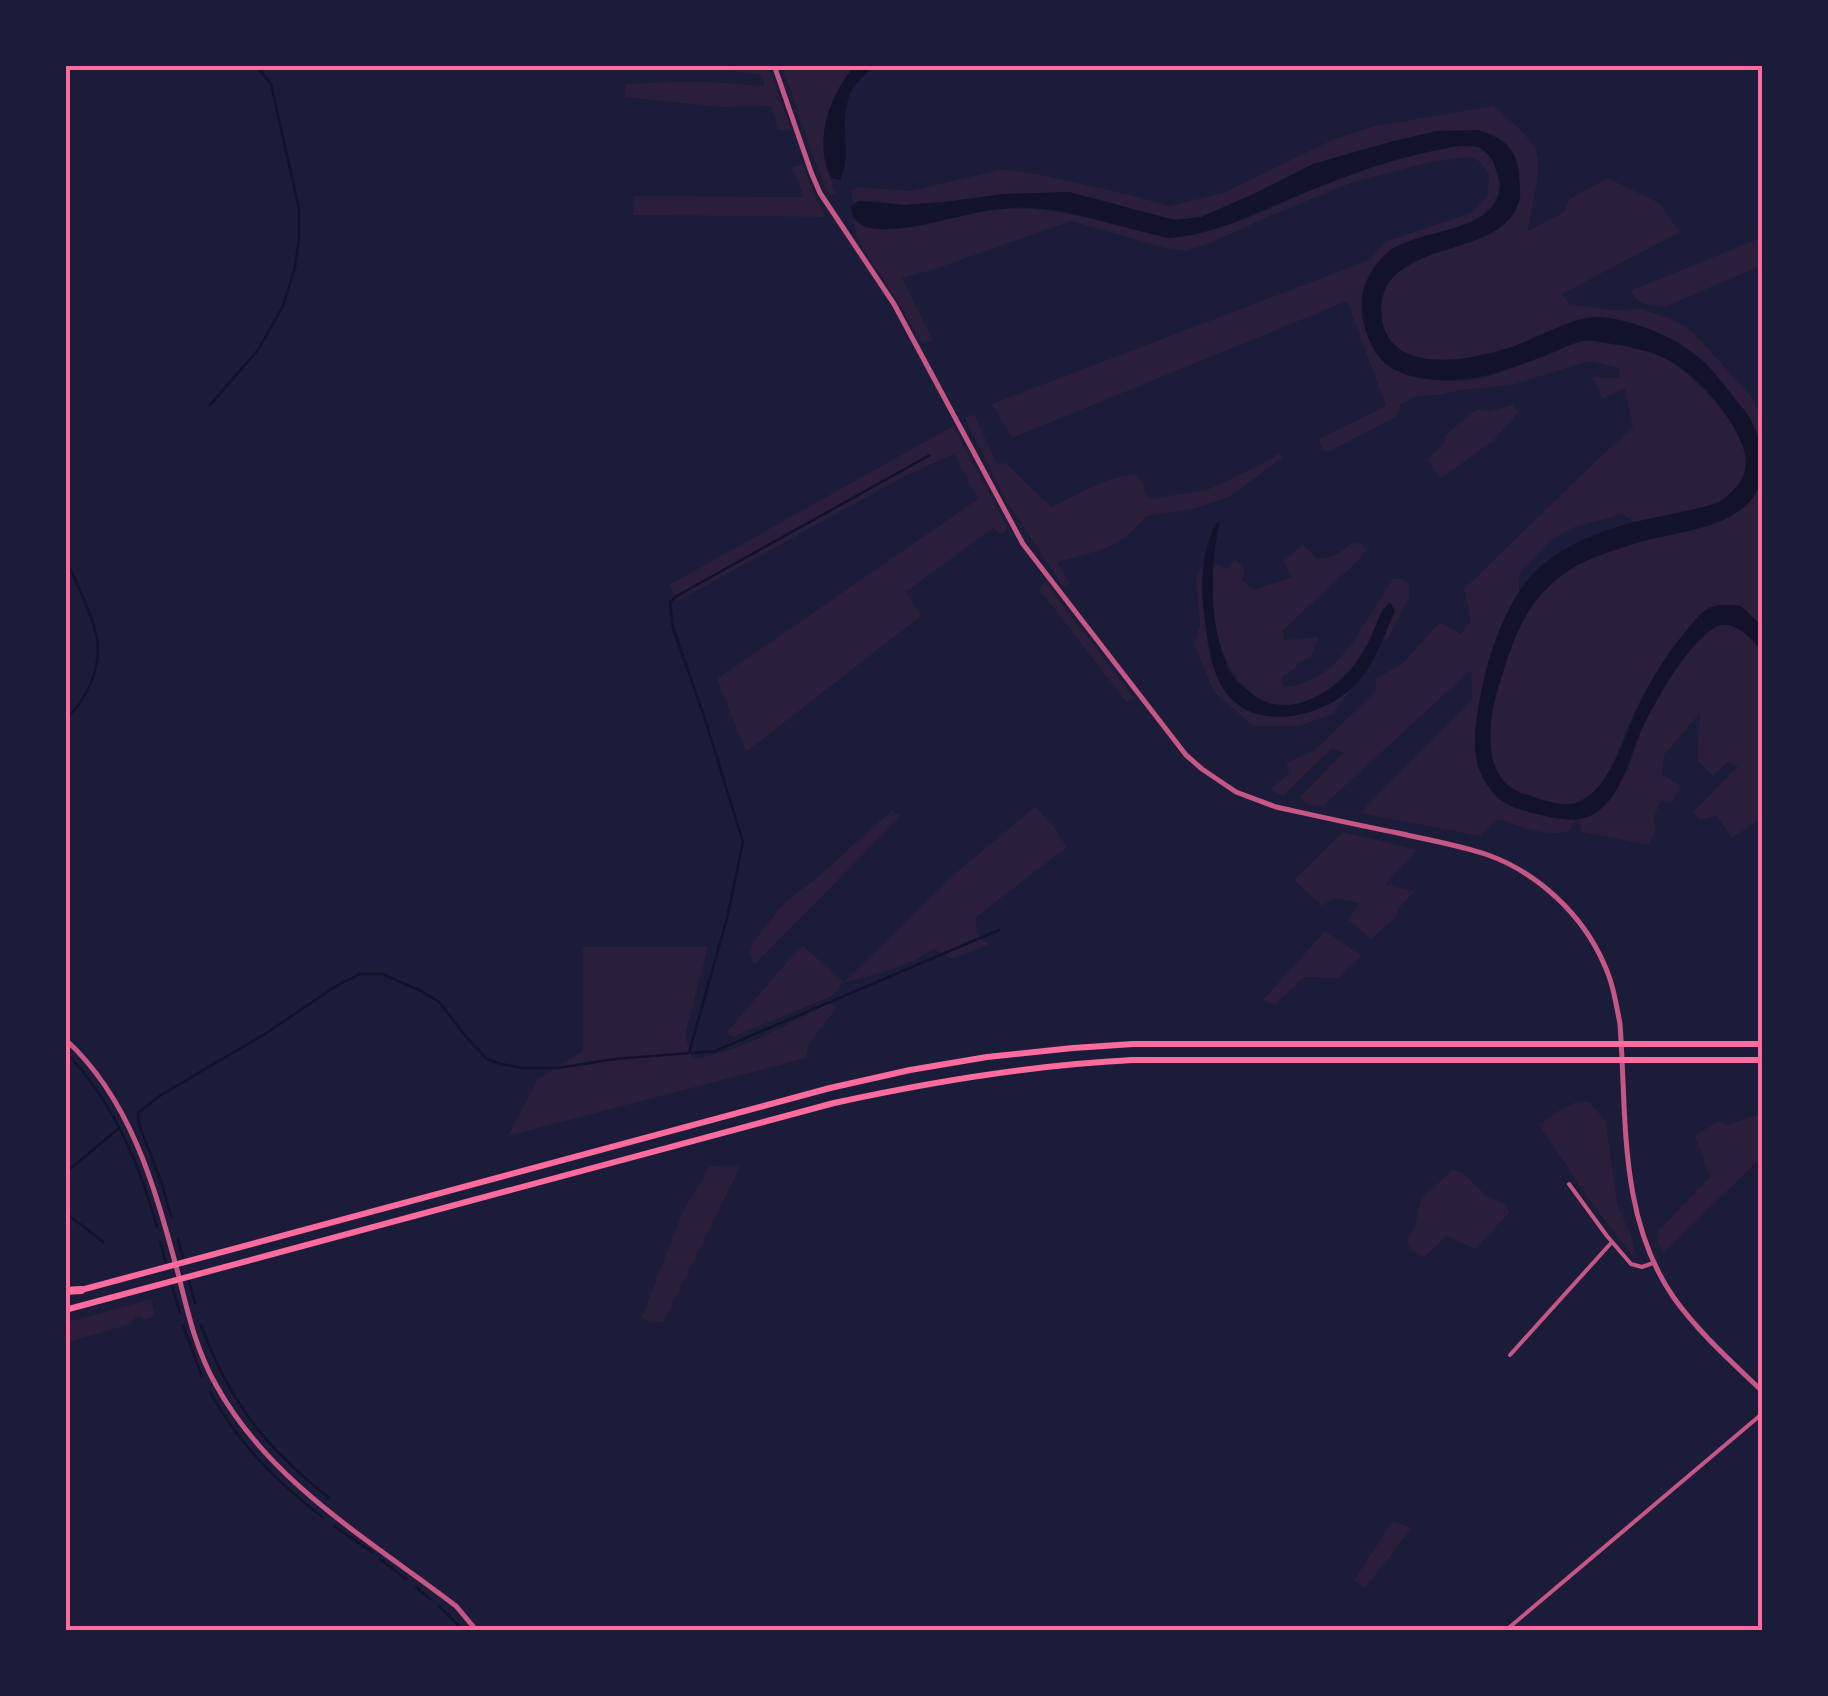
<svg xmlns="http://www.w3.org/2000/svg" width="1828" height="1696" font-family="Poppins,sans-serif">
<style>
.green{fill:#2a1e3b}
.water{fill:#12122b}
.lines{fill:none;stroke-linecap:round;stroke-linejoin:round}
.stream{stroke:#12122b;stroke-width:2.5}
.minor{stroke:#c65784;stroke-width:4}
.tertiary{stroke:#c65784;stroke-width:5}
.primary{stroke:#ff6b9d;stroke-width:6}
.motorway{stroke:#ff6b9d;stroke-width:8}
.neatline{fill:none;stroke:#ff6b9d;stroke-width:4}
</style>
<rect width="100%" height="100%" fill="#1b1b3a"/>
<path class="green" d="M652,65h116l24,66 -14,-1 -7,-24 -50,1 -97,-10 2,-13 70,-3 68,5 -2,-11 -56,-7z
M782,65h74c-23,24 -38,65 -31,98 2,10 8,20 11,31l-7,1 -16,-39z
M1493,106c16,14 42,32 45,54 2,15 -8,55 -10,71l36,-19 5,-13 39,-21 51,25 21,29 -118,62 7,10 45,6 27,-1 33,11 19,12 56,62 14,24v40l-13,-40 -46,-56 -24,-18 -141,-9 -26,12 -49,12h-40l-21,-6 -15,-15 -6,-15v-25l7,-17 11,-10 27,-15 66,-24 18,-14 4,-63 -10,-13 -14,-8 -54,-3 -43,10 -81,23 -57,29 -55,24 -26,3 -106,-28 -65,2 -59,8 -40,3 -29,-4h-17l-4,3 -3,-7v-6l6,-4 53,4 92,-22 34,5 97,22 35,10 54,-13 109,-53 43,-14z
M1461,146l19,2 13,11 7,28 -7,17 -15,17 -53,16 -34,13 -29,68 49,58c19,3 41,7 61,4 38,-6 71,-29 108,-38 9,-2 21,0 30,2 20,2 42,6 59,16 29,19 97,85 72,123 -19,28 -74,33 -105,40l-14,-9 -50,14 -22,13 -31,34v18l-11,19 -31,154 71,51 26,3 -3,10c-21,9 -52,-4 -73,-11l-18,17 -120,-23 112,-114 -1,-29 -148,136 -13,-1 -11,-7 44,-45 -11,-5 -49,48 -13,-6 19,-17 -3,-10 29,-13 61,-59v-13l25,-13 39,-43 21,12 10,-14 -7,-31 136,-132 33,-29 -8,-40 -23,11 -9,-22 27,1 -1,-10 -30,-7 -77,24 -51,5 -21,5 -23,1 -17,9 -4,12 -68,35 -6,-3 -3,-10 67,-33 -39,-105 -335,137 -20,-34 377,-144 18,-19 84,-28 16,-18 2,-19 -7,-13 -12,-6 -39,5 -75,19 -84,34 -59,27 -27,9 -21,-3 -94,-27 -136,48 -33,9 31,63 -11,2c-12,-20 -24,-42 -37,-62 -12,-17 -31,-42 -32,-63 3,2 9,8 12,9 33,10 94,-14 130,-17 60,-7 116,16 174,28 63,-5 122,-42 181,-64 36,-14 73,-22 111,-28z
M803,164l13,35 10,18 -193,-2 2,-19 169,1 -12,-30z
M1763,237v28l-99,42 -19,-3 -10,-6 -3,-8z
M1513,405l5,8 -25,28 -53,38 -13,-20 18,-16v-8l32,-26 13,2z
M974,414l23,50 9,-1 45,44c28,-13 56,-31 87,-33l11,25 58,-9 59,-28 12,-8 5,3 -52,39 -37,13 -48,7c-27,35 -48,34 -89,46l13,21 -7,4 -57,-87 -41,-82z
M953,426l54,100 -3,7h-5l-6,-5 -87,64 15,24 -175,136 -29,-73 261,-180 -24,-45 -47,21 -229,126 -9,-16z
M1763,478v149l-22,-21 -15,-1c-28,32 -60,63 -85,98 -23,30 -23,75 -58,96 -13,9 -30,5 -44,0 -8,-3 -21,-5 -28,-10 -44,-34 -6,-141 17,-179 7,-11 20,-25 31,-33 25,-20 55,-25 84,-36 38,-14 75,-32 112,-47z
M1354,542l8,2 4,5 -3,7 -80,74 1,10 35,-3 -9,21 -11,4 -4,6 -13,9 2,10c58,-5 80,-67 109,-108h8l8,5v13l-21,42 -5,-1 12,-27 -12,-3c-7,17 -13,34 -23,49 -16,22 -34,37 -60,46 -20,6 -35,2 -50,-11 -35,-31 -40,-84 -37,-129l14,6 8,-10 10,11 -3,10 12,10 38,-13 -9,-16 20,-17 14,15 17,-3z
M1204,568c-3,27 1,91 16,113 7,10 20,20 29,29l81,-5 25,-21 -22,30 -34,12 -45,1 -40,-35 -20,-47 6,-20 -4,-47 3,-8z
M1045,582l89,116 -7,5 -88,-114z
M1721,624c18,1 31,15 42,29v164l-31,21 -16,-23 -15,5 -8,-8 45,-46 -10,-4 -15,14 -16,-16 3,-47 -36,42 -2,19 18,12 -8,17 -11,-2 -8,18 3,10 -7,16 -67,-13 -3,-13c16,-4 39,-34 48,-48 6,-11 8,-25 13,-37 12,-30 51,-98 81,-110z
M1035,807l17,18 15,22 -91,70 1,15 11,13 -37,14 -17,-10 -20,12 -24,9 -47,13 -11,13 -99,41 -7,-4 61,-71 16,-16 41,36 113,-110z
M891,811l10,5 -147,149 -4,-12 3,-11 30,-38 37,-29z
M1343,832l74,18 -32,35 30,6 -17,18 -1,7 -26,23 -23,-19 11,-17 -25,-5 -12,8 -28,-26z
M1325,931l37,25 -24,22 -34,-1 -29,28 -12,-5z
M583,947h125l-23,88 8,24c47,-7 93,-34 135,-56l9,4 -28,37 -3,14 -298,78 30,-57 45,-28z
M1578,1101l12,1 16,20 11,82 14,31 5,22 -4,-2 -42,-54 -51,-76 19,-14z
M1763,1113v43l-99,96 -6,-9 1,-13 51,-53 -15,-41 23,-15 9,4z
M741,1165l-77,156 -15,2 -7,-6 41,-106 27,-45z
M1452,1170l10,2 27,26 18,6 2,9 -34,36 -28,-13 -23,21 -12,-6 -5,-8 9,-21 5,-23z
M151,1299l4,17 -10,4 -5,-4 -6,1 -3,7 -66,19v-20z
M1393,1521l19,7 -47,60 -11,-8z"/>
<path class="water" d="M856,65h19c-7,7 -18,16 -23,25 -16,31 2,62 -12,90l-8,-2c-20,-34 -2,-86 24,-113z
M1478,130c22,7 39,18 41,43 0,7 2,17 1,24 -12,62 -119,40 -137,98 -4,14 -2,34 8,46 25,31 88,17 121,6 31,-10 64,-35 98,-29 33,6 69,21 94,44 15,14 27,33 41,49 10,13 18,35 18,52 2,63 -78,67 -123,79 -27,8 -58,17 -80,35 -34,25 -47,63 -59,102 -9,27 -18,68 -3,94 9,16 22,20 39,25 12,4 26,9 39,5 34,-11 49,-69 63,-99 13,-26 28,-51 48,-74 6,-7 13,-18 22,-22 10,-4 22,-3 32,-2l22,21v26c-8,-11 -21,-26 -35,-28 -29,-6 -77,84 -88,108 -12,27 -19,68 -50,83 -13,6 -31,3 -45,0 -15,-4 -38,-8 -49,-20 -26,-28 -23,-56 -17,-92 7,-45 29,-114 67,-142 19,-15 45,-27 68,-34 34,-11 70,-15 104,-25 20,-14 34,-30 25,-56 -11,-32 -48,-75 -79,-89 -16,-8 -34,-11 -51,-14 -9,-2 -22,-4 -31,-3 -11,2 -24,10 -35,14 -46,17 -82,32 -132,22 -18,-4 -34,-13 -42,-29 -10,-20 -16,-45 -7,-66 5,-11 13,-22 22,-30 28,-23 110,-19 112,-65 1,-13 -9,-34 -20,-39 -11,-5 -27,-1 -38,1 -55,10 -106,31 -158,52 -37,16 -75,34 -115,37 -45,-9 -91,-28 -137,-30 -13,-1 -27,0 -40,2 -31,4 -104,29 -130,15 -9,-4 -10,-11 -11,-19l8,-5 46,4 40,-3 59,-8 65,-2 105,28 27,-3 55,-24 57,-29 81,-23 43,-10z
M1217,522h3c-11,41 -12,121 15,157 4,5 12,10 17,15 23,19 54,11 78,-5 18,-13 33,-34 42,-54 5,-12 8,-24 18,-33l5,9c-12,25 -20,54 -40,74 -36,36 -112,51 -137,-6 -9,-21 -11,-46 -14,-67 -4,-29 -2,-64 13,-90z"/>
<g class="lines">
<path class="stream" d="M210,405l48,-55 25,-44 12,-39 4,-28v-30l-28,-125 -15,-19
M65,564l6,6c9,22 22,46 26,69 5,28 -11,63 -32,80
M65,1051c48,51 73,109 92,176
M689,1053l38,-135 16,-76 -39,-126 -31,-88 -3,-25 5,-6 255,-142
M65,1173l53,-44
M66,1213l37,29
M171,1216l-10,-35 -22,-56 -1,-12 23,-18 104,-61 71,-48 24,-12h22l39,17 18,11 29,37 19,20 14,5 22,4h34l59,-9 99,-8 284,-121
M178,1239l5,19
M160,1242l6,21
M189,1281l6,22
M172,1286l8,27
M183,1325l19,52
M201,1325c29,78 63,121 128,173
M210,1392c28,51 66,89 111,124
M334,1526l38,26
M380,1559l26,20
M416,1587l14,12
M439,1606l25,25"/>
<path class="minor" d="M1569,1184l38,52 24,28 11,3 11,-4
M1510,1355l102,-113
M1505,1631l258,-218"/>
<path class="tertiary" d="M774,65l37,107 9,21 74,111 129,240 163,211 16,14 34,23 40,15c41,9 81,18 122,26 30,7 61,12 90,22 50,18 95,60 116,109 9,19 12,39 16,60 7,92 -2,194 54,274 25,35 58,64 89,94
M65,1039c68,62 91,153 114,238 9,37 18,75 37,108 54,98 154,155 240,221l21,25"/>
<path class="primary" d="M81,1290l749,-202 80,-18 77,-13 86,-9 60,-4h630
M65,1310l769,-207c100,-22 197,-38 299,-43h630"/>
<path class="motorway" d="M65,1291l16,-1"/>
</g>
<rect width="1828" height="1696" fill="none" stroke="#1b1b3a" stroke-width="135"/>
<rect x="68" y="68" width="1692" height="1560" class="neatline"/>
</svg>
